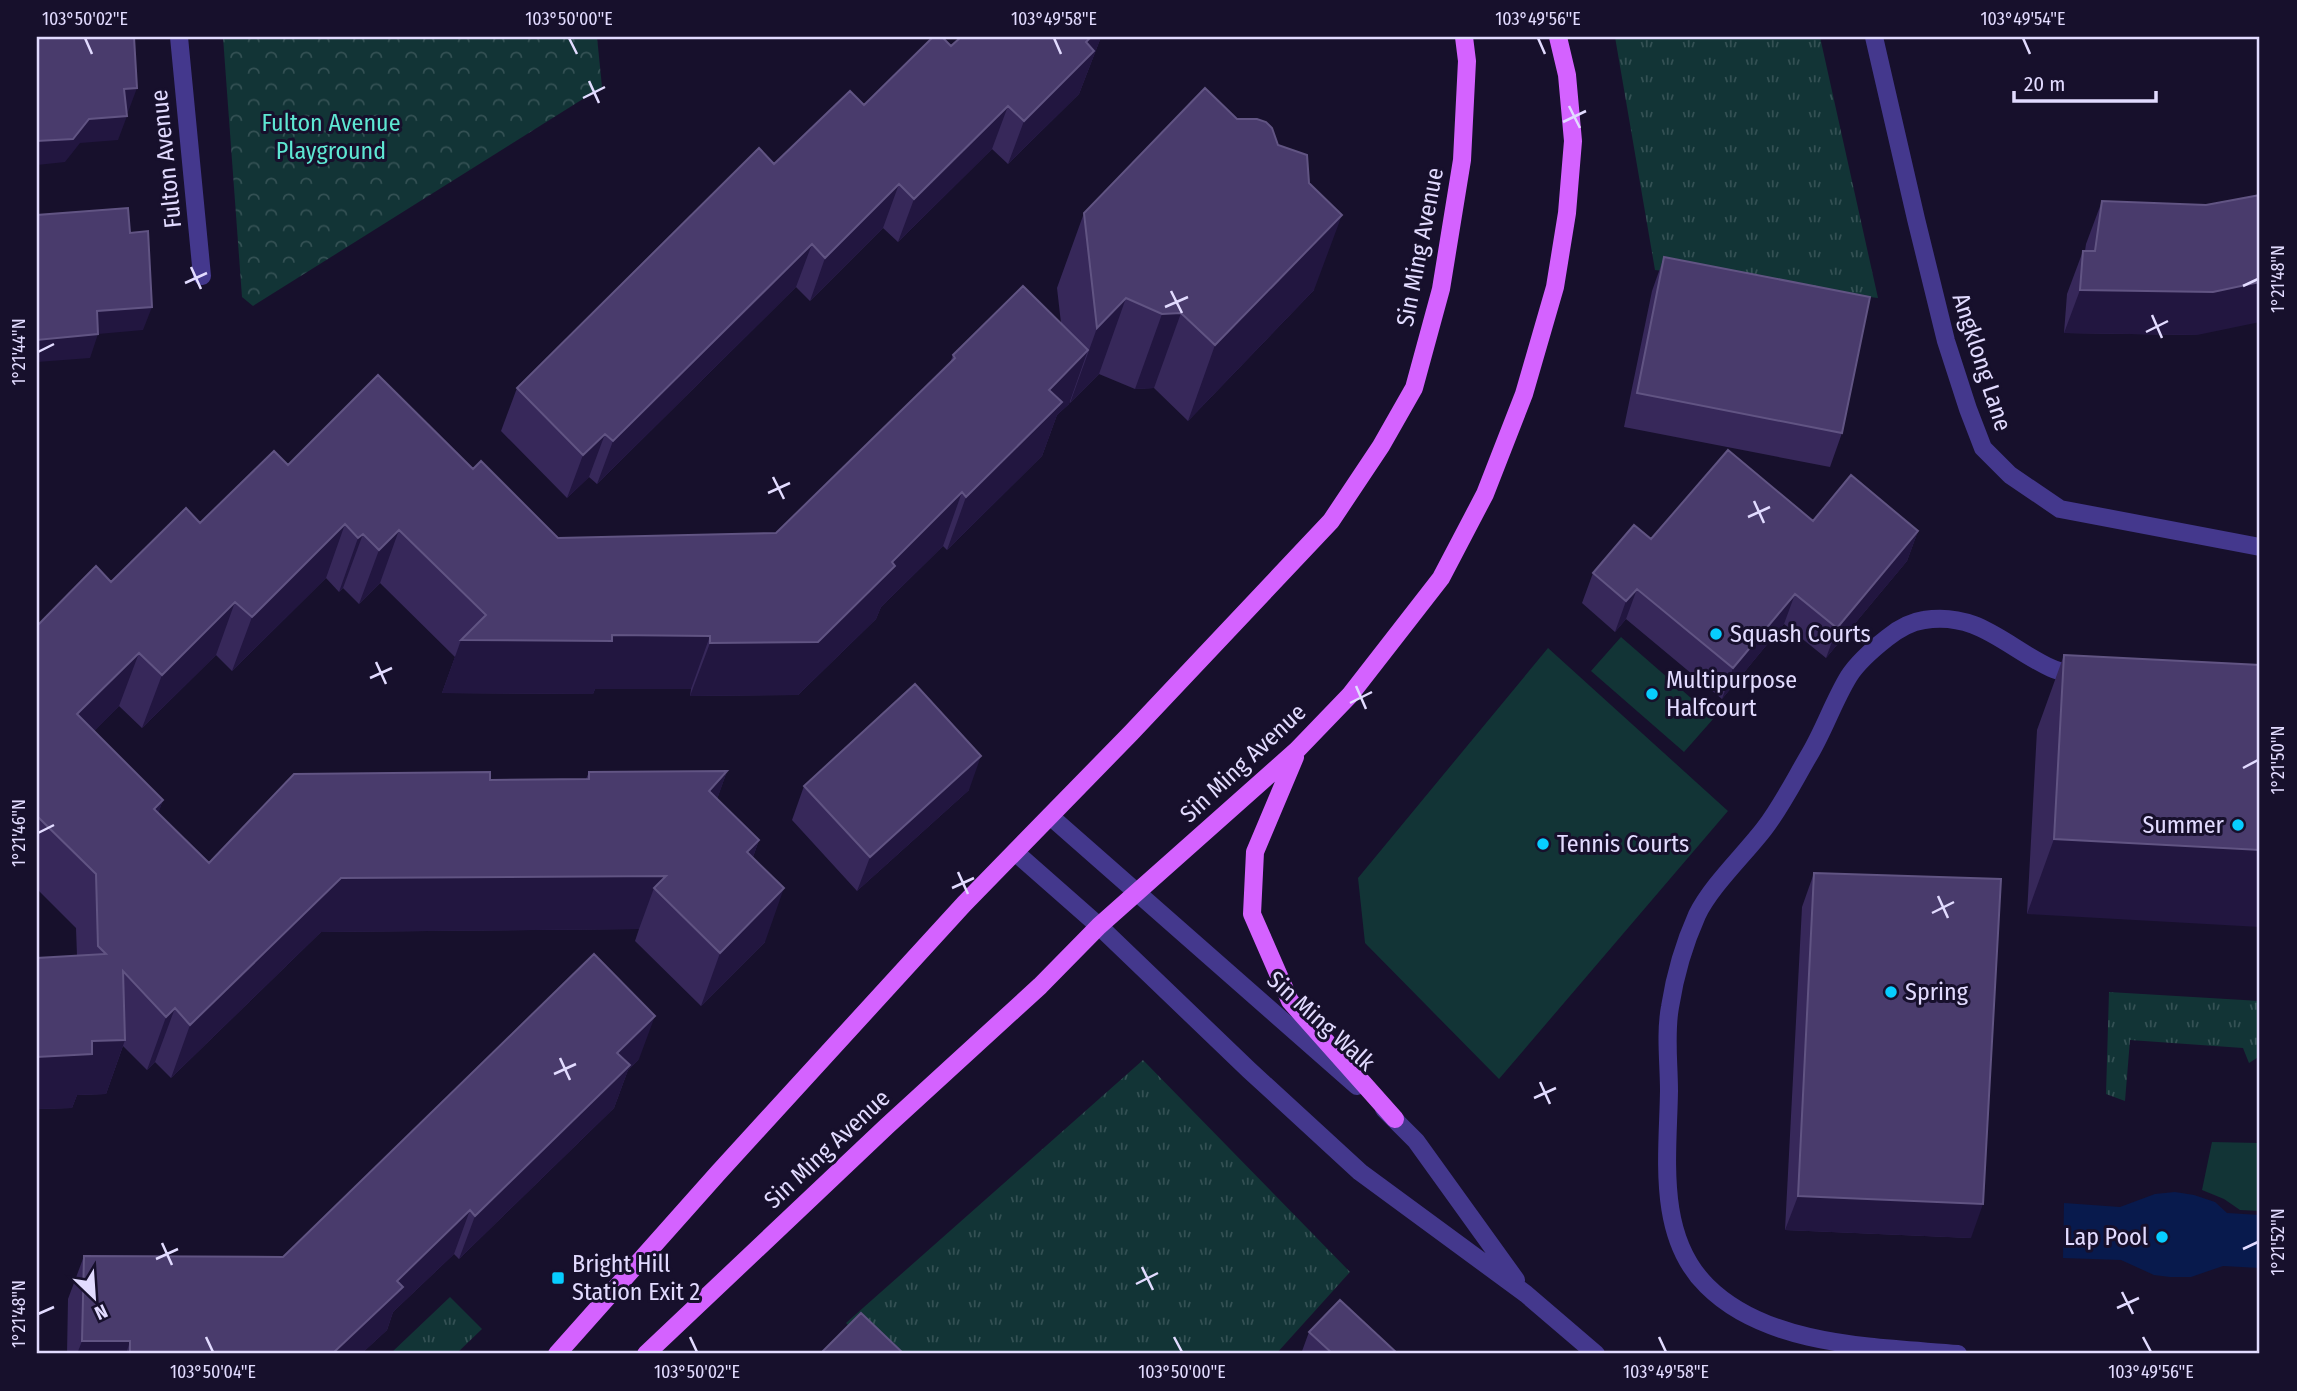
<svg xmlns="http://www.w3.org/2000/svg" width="2297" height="1391" font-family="'Fira Sans Condensed',sans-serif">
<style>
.grass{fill:url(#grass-tufts)}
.park{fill:url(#park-crowns)}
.garden{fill:#123436}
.water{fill:#081a4d}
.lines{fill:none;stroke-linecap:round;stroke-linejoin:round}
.minor{stroke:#44388d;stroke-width:18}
.major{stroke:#d462ff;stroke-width:18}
.wall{fill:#37285a}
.shaded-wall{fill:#221640}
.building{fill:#493b6c;stroke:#615483;stroke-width:2}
.ticks{fill:none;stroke:#e2dbff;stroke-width:2.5}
.poi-dot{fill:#07cdff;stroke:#17102c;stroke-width:2.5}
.labels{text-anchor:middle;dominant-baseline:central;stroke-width:6;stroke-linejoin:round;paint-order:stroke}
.park-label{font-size:24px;fill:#5ee7d3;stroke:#17102c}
.street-label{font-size:24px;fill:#e2dbff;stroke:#17102c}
.poi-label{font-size:24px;fill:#e2dbff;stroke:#17102c;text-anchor:start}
.neatline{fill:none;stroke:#e2dbff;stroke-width:2.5}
.ticks-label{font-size:18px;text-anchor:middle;fill:#e2dbff}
</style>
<defs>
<pattern id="grass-tufts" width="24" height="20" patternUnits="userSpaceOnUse" patternTransform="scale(1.75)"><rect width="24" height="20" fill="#123436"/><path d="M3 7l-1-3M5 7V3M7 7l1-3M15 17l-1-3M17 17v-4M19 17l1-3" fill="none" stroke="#345154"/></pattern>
<pattern id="park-crowns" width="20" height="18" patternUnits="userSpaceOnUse" patternTransform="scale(1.75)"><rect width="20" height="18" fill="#123436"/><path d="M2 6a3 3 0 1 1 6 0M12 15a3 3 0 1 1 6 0" fill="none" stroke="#345154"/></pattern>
</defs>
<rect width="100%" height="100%" fill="#17102c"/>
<path class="grass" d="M1615,37h205l58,261 -223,-28z
M2109,992l151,9v55l-11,7 -6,-15 -113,-8 -5,61 -19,-7z
M1143,1060l207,212 -74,82h-401l-29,-31z
M450,1297l32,32 -26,25h-66z"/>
<path class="park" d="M223,37h374l5,50 -349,219 -11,-9z"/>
<path class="garden" d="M1621,637l93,81 -30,34 -93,-81z
M1548,648l180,163 -229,268 -134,-136 -7,-65z
M2212,1142l48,1v68l-20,-1 -16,-11 -22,-9z"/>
<path class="water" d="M2175,1192l19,3 21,7 12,11 33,2v53l-37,-2 -32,11h-21l-16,-2 -33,-15 -58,-2 1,-55 56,4 35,-13z"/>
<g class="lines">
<path class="minor" d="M179,37l23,239
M1874,37l42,182 30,122 22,68 15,39 27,27 50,34 200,38
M1050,816l307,270
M1015,852l84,74 150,144 111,102 166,122 70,60
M1384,1109l32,32 100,139
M1958,1354c-81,-7 -190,-7 -251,-68 -51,-50 -39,-130 -38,-195 0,-27 -4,-57 1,-84 5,-32 14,-63 27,-92 14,-29 47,-60 67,-86 17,-22 30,-48 44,-72 16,-26 25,-55 41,-81 9,-14 24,-27 38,-38 11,-9 23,-16 37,-18 54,-9 83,28 127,48 9,4 19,6 28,9"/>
<path class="major" d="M1295,757l-40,95 -3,62 38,87 105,118
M557,1354l161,-181 246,-269 167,-171 200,-212 50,-75 33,-58 27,-99 21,-129 5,-99 -3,-24
M646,1354l241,-228 153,-140 59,-60 198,-176 53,-55 91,-117 44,-84 39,-100 31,-107 12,-74 6,-72 -6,-66 -9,-38"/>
</g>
<path class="wall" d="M961,37h140l-22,57 -71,70 -16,-15 -94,93 -15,-14 -73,73 -14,-14 -199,197 -8,-7 -22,21 -66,-67 16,-43 257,-224 177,-118z
M2102,201l95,134 -133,-2 3,-39 16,-43h2l1,-7z
M1084,213l230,77 -126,131 -34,-33 -19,1 -36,-15 -29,29v-2l-1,3 -12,11 -15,41 -95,94 -4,-4 -62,61 -5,12 -78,76 -108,1 1,-7h-96l-2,5 -151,-1 13,-36 -75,-74 -21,21 -16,-16 -4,4 -13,-14 -94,93 -16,-16 -74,73 -23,-22 -25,25 69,69 -5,13 51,50 281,-83 96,-1 3,-7 138,-1 -10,28 42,41 -6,17 12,85 -64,64 -66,-65 4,-12 -318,3 -150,146 -16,-16 -8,8 -24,-24 -17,48 -29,1 -5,13 -35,1v-151l40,-2 -1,-28 -39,-39v-263l74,-44 177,-117 185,4 85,69 218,-5 174,-170 3,-8 108,-32 -4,-35z
M1664,257l178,176 -12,34 -206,-40 28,-136z
M1813,521l105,10 -11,30 -81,97 -42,-34 -62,75 -96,-80 -11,13 -33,-29 11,-30 58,-34z
M2064,655l196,10 -233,249 10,-184z
M804,786l165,4 -112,101 -65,-71z
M1814,873l157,365 -186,-8 17,-323z
M639,1059l-11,11 -14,38 -155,151 -5,-5 -61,58 -6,18 -26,24h-294l1,-55 16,-43 199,1z
M1309,1332l89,22h-97z"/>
<path class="shaded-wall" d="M1091,37h10l-22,57 -71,70 16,-43 62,-79z
M137,88l-9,24 -12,1 8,-24z
M1008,106l-16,43 -94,93 16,-43z
M127,116l-9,24 -38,3 -15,19 -28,3v-24l52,-22z
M899,184l-16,44 -73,73 15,-43z
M1342,215l-28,75 -126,131 27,-76z
M812,244l-16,43 -199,197 16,-43z
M2260,282v40l-63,13 -133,-2 16,-43z
M1126,298l-27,76 -29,29 27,-75z
M152,307l-9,23 -45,4 -8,24 -53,4v-22l60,-29z
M1181,313l-27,75 -19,1 27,-75z
M1088,350l-19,54 -12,11 -15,41 -95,94 19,-53 83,-107z
M605,434l-16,43 -22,21 16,-43z
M962,492l-19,54 -62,61 -5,12 -78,76 -108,1 20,-53 182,-81z
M345,524l-19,54 -94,93 20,-54z
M399,530l-19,53 -21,21 20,-54z
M1918,531l-11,30 -81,97 11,-30z
M363,534l-20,54 -4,4 19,-54z
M1637,589l-11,30 -11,13 11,-31z
M1795,594l-11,30 -62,75 11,-31z
M235,602l-19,53 -74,73 20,-53z
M612,635l98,1 -19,53h-96l-2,5 -151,-1 19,-53z
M139,653l-20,53 -61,62 19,-54z
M981,756l-12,34 -112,101 13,-34z
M727,771l-19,54 1,-34z
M163,800l-19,53 10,-44z
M2054,839l206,11v77l-233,-13z
M759,840l-19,53 7,-41z
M666,876l-12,12 -15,41 -318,3 -150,146 19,-53 151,-147z
M784,888l-19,54 -64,64 19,-53z
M175,1008l-20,54 -8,8 19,-53z
M655,1016l-16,43 -11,11 -14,38 -155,151 16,-43 142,-163z
M125,1040l-19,54 -29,1 -5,13 -35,1v-52l55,-16z
M1798,1196l185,8 -12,34 -186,-8z
M470,1210l-16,44 -61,58 -6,18 -26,24h-29l65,-73z
M82,1341h48l-4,13h-49z"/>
<path class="building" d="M37,37h97l3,51 -13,1 3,27 -38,3 -16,20 -36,2z
M933,37h9l9,9 10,-9h130l-5,5 8,9 -70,70 -16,-15 -94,93 -15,-15 -74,74 -13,-14 -199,197 -8,-7 -22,21 -66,-67 242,-240 15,16 76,-73 14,14z
M1205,88l32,31h20l9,3 6,6 6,17 29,10 2,28 33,32 -127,130 -34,-32 -19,1 -36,-16 -29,30 -13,-115z
M2260,195v87l-47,10 -133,-2 3,-39h12l7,-50 104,4z
M128,208l2,25 18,-2 4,76 -55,4 1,23 -61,6v-125z
M1664,257l206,40 -28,136 -205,-40z
M1023,286l65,64 -39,40 13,12 -96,95 -4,-5 -70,70 3,4 -77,76 -108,1v-7l-98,-1v6l-151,-1 25,-25 -87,-85 -20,20 -16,-16 -5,4 -13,-14 -93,93 -17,-15 -73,73 -23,-22 -62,61 86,86 -9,9 55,54 85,-89 196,-2v8l99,-1v-7l138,-1 -18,20 50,49 -12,12 37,36 -64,65 -66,-65 12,-12 -325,2 -151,147 -15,-17 -9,9 -43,-46 2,69 -33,1v13l-55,3v-99l69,-4 -8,-8 -2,-72 -59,-58v-190l59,-60 15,16 75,-74 14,15 74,-72 14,14 90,-90 95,94 8,-8 77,77 218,-5 179,-175 -2,-3z
M1728,450l85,71 38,-46 67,56 -81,97 -42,-34 -62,74 -96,-79 -11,12 -33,-28 41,-48 17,14z
M2064,655l196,10v185l-206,-11z
M915,684l66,72 -111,101 -66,-71z
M1814,873l187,6 -18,325 -185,-8z
M594,954l61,62 -38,37 13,12 -155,151 -5,-6 -73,71 6,6 -71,67h-202v-13h-48l2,-85 199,1z
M1340,1300l58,54h-65l-24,-22z
M861,1313l43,41h-84z"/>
<path class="ticks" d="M85,38l7,16M569,38l8,16M1054,38l7,16M1538,38l7,16M2023,38l7,16M589,81l10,22M583,98l22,-11M1569,106l11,22M1563,122l23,-11M191,267l10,22M185,283l22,-10M2243,286l15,-7M1171,291l11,22M1165,307l23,-10M2152,315l10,23M2146,332l22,-11M38,352l16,-8M773,477l11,22M768,493l22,-10M1754,501l10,22M1748,517l22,-10M376,662l10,22M370,678l22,-10M1356,686l10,23M1350,703l22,-11M2243,768l15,-8M38,833l16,-8M958,872l10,22M952,888l22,-10M1938,896l10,22M1932,913l22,-11M560,1058l10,22M554,1074l22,-10M1540,1082l10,22M1534,1098l22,-10M162,1243l10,22M2243,1249l15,-7M156,1259l22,-10M1142,1267l11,23M1136,1284l22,-11M2122,1292l11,22M2117,1308l22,-10M38,1314l16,-7M206,1337l7,15M690,1337l7,15M1174,1337l8,15M1659,1337l7,15M2143,1337l8,15"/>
<g class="poi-dot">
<circle cx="1716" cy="634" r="7"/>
<circle cx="1652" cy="694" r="7"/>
<circle cx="2238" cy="825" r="7"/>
<circle cx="1543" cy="844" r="7"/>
<circle cx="1891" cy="992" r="7"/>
<circle cx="2162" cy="1237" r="7"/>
<rect x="551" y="1271" width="14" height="14" rx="3.5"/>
</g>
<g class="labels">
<g class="park-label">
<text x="331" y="123">Fulton Avenue<tspan x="331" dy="28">Playground</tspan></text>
</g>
<g class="street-label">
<text transform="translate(166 159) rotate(-96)">Fulton Avenue</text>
<text transform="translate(1420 247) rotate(-79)">Sin Ming Avenue</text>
<text transform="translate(1982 362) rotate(72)">Angklong Lane</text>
<text transform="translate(1243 763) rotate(-43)">Sin Ming Avenue</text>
<text transform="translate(1321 1021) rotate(42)">Sin Ming Walk</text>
<text transform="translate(827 1149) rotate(-43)">Sin Ming Avenue</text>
</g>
<g class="poi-label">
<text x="1730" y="634">Squash Courts</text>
<text x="1666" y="680">Multipurpose<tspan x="1666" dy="28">Halfcourt</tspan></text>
<text x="2224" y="825" text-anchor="end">Summer</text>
<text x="1557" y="844">Tennis Courts</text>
<text x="1905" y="992">Spring</text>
<text x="2148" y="1237" text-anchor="end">Lap Pool</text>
<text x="572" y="1264">Bright Hill<tspan x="572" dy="28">Station Exit 2</tspan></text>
</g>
</g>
<rect width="2297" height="1391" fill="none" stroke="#17102c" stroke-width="77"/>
<g transform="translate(94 1297) rotate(155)" stroke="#17102c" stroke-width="5" paint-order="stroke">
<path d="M0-5L12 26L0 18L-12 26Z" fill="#e2dbff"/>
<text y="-10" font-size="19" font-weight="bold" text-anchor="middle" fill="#e2dbff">N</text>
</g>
<path d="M2014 91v10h142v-10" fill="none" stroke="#e2dbff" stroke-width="3.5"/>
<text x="2024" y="91" font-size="21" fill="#e2dbff" stroke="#17102c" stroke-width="5" paint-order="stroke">20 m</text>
<rect x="38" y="38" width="2220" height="1314" class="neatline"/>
<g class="ticks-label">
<text x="85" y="25">103°50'02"E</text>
<text x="569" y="25">103°50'00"E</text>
<text x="1054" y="25">103°49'58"E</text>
<text x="1538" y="25">103°49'56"E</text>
<text x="2023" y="25">103°49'54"E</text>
<text transform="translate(2278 279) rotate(-90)" y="6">1°21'48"N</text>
<text transform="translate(19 352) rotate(-90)" y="6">1°21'44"N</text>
<text transform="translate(2278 760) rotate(-90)" y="6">1°21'50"N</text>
<text transform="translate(19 833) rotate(-90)" y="6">1°21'46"N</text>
<text transform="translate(2278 1242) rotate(-90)" y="6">1°21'52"N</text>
<text transform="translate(19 1314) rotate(-90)" y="6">1°21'48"N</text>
<text x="213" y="1378">103°50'04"E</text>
<text x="697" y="1378">103°50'02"E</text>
<text x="1182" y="1378">103°50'00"E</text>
<text x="1666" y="1378">103°49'58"E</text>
<text x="2151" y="1378">103°49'56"E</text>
</g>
</svg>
